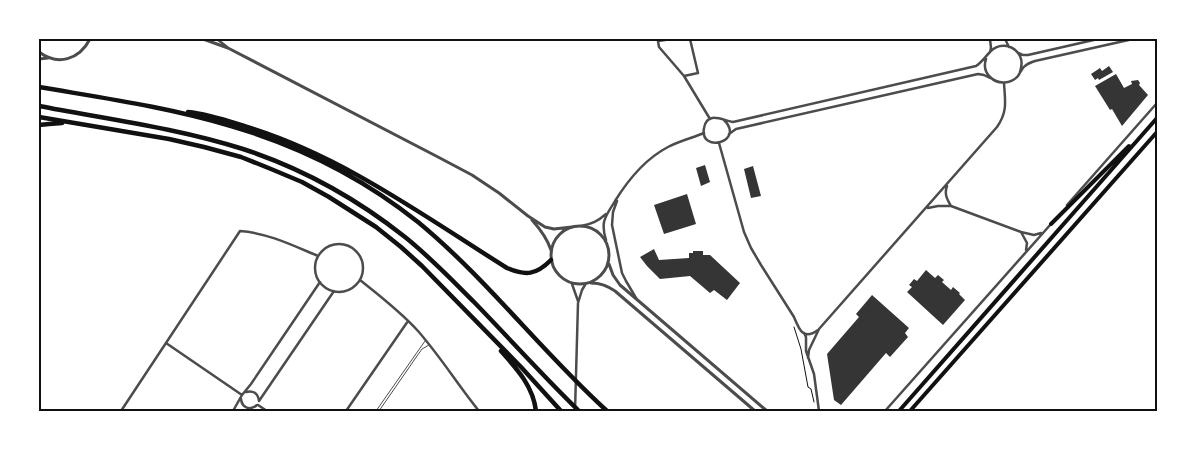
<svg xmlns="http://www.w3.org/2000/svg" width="1196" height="450" font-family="Roboto,sans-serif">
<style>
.building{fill:#353535}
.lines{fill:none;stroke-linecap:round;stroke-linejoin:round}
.path{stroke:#111;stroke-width:1}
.service{stroke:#4c4c4c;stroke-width:1}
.minor{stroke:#4c4c4c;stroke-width:2.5}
.tertiary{stroke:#4c4c4c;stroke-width:3}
.trunk{stroke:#111;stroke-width:4}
.motorway{stroke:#111;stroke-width:4.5}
.neatline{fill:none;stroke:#111;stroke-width:2}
</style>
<rect width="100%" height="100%" fill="#fff"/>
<path class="building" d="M1109,66l4,6 -14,8 -1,-2 -3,2 -4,-6 9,-6 2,3z
M1116,74l8,14 8,-4 -1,-3 7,-1 2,3 -1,2 9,10 -26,31 -10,-17 -2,1 -15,-24z
M705,165l5,17 -9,4 -5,-18z
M753,166l8,30 -10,2 -7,-29z
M687,194l9,30 -32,10 -10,-29z
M654,249l5,11 30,-2v-5h4v-2h10v4h7l30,28 -13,17 -13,-10 -4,3 -20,-17 -30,3 -13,-13 -7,-9z
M926,270l9,8 3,-3 6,5 -2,2 9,8 2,-3 7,6 -1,1 6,6 -22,25 -36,-33 5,-5 -3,-2 5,-6 3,2z
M872,295l37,33 -4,5 3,4 -18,20 -4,-4 -45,52 -7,-5 -7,-46 32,-37 -3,-3z"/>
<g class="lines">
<path class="path" d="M794,327l7,22 7,38 3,2 3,13"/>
<path class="service" d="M376,411l49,-70
M379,411l38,-55 5,-7 7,-4"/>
<path class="minor" d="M217,39l10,8
M672,39l-14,2 1,6 25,29 26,43
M1005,39l4,8
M990,52l1,-4 -1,-9
M1019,53l4,2h5l70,-16
M986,59c-2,6 -1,13 4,18 8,8 21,7 28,-1 2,-3 4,-8 7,-10 2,-2 7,-4 10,-5l98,-22
M684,76l14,-3 -8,-34
M724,120c22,22 -25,34 -20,8 3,-18 20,-7 29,-6l243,-56c6,-4 9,-9 14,-14 8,-9 21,-8 28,1 5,6 4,13 2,19
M729,134l7,-5 242,-55 6,1 6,3
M719,143l25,89 7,16 10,17 33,52c5,12 9,24 24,13
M947,186c-3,8 0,13 4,20
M617,201l-4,11 -1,13 10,48 4,8 10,17
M1067,205l90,-102
M928,208l10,-2h13l70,26 13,3 7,-2
M581,226c11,-2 17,-5 25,-12
M1021,232l6,11 -1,7
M606,240c-2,-6 -3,-12 -2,-18 2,-8 7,-14 11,-21 13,-21 30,-42 53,-54 11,-6 24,-9 36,-14
M315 268a24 24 0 1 1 48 0a24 24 0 1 1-48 0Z
M360,280c20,16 41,32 58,51 22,25 40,54 61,80
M572,284l6,17
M804,333l2,4v14l8,23 5,37
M166,343l76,52
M808,358l1,-8 10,-21 178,-202c11,-16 8,-26 7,-44
M246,392c7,-2 12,1 13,9
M241,399c1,9 9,12 16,6
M259,401l75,-110
M258,405l9,6
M121,411l119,-180c28,2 54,15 78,25
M233,411l9,-16 9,-11 69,-102
M346,411l62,-90
M575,411l3,-108 4,-13 3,-5
M885,411l166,-187"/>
<path class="tertiary" d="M203,39l25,9 210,109 34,18 27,18 29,23 17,11 9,2 18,-2
M39,52c19,14 40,8 51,-13
M39,59l9,-1
M532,220c9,10 15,18 19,30
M551 255a29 29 0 1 1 58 0a29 29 0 1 1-58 0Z
M609,264l4,11 7,10 147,126
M591,283c10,0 16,3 24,8l140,120"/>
<path class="trunk" d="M1051,224l78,-78
M899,411l258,-293
M910,411l247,-279"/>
<path class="motorway" d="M39,87c64,11 129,20 192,39 68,20 132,52 187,96 69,57 123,129 189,189
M39,106c68,13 138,22 204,43 58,19 114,50 162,88 25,20 47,43 69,65 35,36 69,74 105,109
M188,112c21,2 40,9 59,15 95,29 177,89 260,141 19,8 29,7 44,-8
M39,117l130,22 35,8 37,10 30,12 31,13 27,15 47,30 25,20 21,19 99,101 40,44
M39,125l10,-1 13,-1
M501,351c16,18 32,35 35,60"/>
</g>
<rect width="1196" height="450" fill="none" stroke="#ffffff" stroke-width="80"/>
<rect x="40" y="40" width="1116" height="370" class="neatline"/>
</svg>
